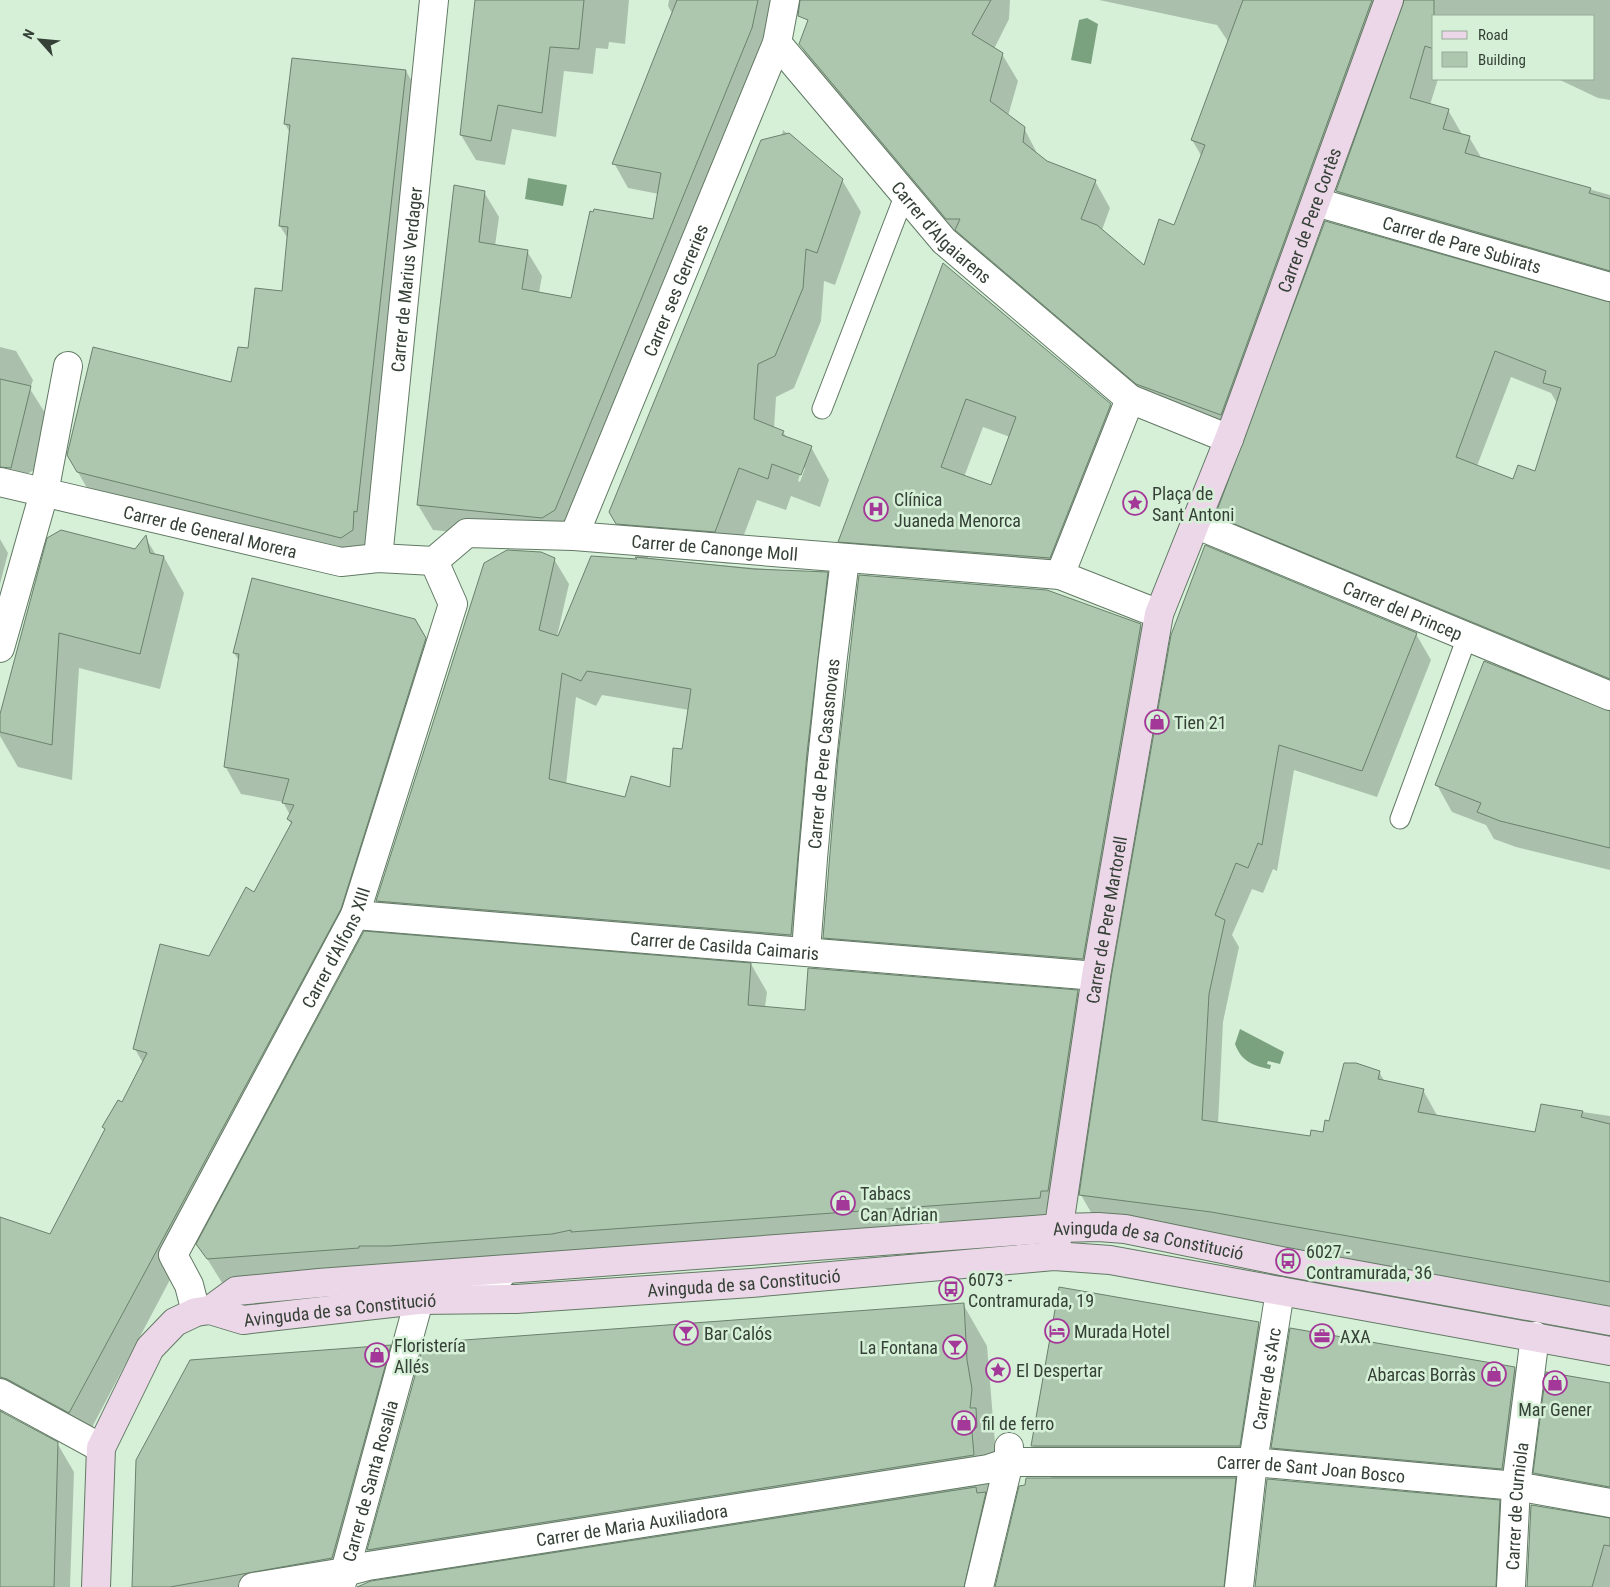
<svg xmlns="http://www.w3.org/2000/svg" width="1610" height="1587" font-family="'Roboto Condensed',sans-serif">
<style>
.water{fill:#7ba27f}
.shadow{fill:#0003;fill-rule:evenodd}
.building{fill:#adc6ae;stroke:#6a816c;fill-rule:evenodd}
.lines{fill:none;stroke-linecap:round;stroke-linejoin:round}
.lane-casing{stroke:#627964;stroke-width:21}
.street-casing{stroke:#627964;stroke-width:30}
.secondary-casing{stroke:#627964;stroke-width:30}
.lane{stroke:#fff;stroke-width:19}
.street{stroke:#fff;stroke-width:28}
.secondary{stroke:#ecd7e8;stroke-width:28}
.labels{text-anchor:middle;dominant-baseline:central;stroke-width:5;stroke-linejoin:round;paint-order:stroke}
.street-label{font-size:18px;fill:#354036;stroke:#d6f0d8}
.poi-label{font-size:18px;fill:#354036;stroke:#d6f0d8;text-anchor:start}
</style>
<rect width="100%" height="100%" fill="#d6f0d8"/>
<path class="water" d="M1087,18l11,6 -7,40 -20,-4 8,-40z
M528,178l39,7 -4,21 -38,-7z
M1240,1029l44,23 -4,12 -12,-3 -1,3 4,1 -1,4c-17,-3 -29,-8 -35,-25z"/>
<path class="shadow" d="M476,0h153l-4,44 -16,-2 -1,7 -12,-1 -3,26 -29,-3 -8,66 -44,-8 -7,36 -29,-5 -15,-25z
M669,0h107l-10,54 -210,488 -123,-12 -15,-25 66,-313 15,25 -4,29 32,5 15,25 -3,17 33,6 82,-79 5,-26 -31,-6 -14,-25 59,-148 -5,-9z
M809,0h201l-1,19 -15,30 8,5 16,27 -10,35 16,12 15,29 7,5 49,19 15,27 -8,22 42,37 31,-41 27,-69 -10,-17 37,-97 -12,-18 -118,-25h511v100l-12,-2 -40,-19h36v-63h-160v63h4l-8,26 18,5 15,26 6,1 13,22 128,36v97l-258,-74 -15,-27 66,-181 -9,5 -158,426 -83,-31 -181,-153 -157,-186 -15,-27 8,-21 -2,-5z
M406,71l16,28 -54,460 -274,-59 -26,-45 164,-71 51,-92 5,-53 -8,-13 10,-93 -5,-9z
M783,130l59,50 19,32 -26,73 -11,-4 -3,40 -27,67 -18,9 -2,31 9,4 4,6 24,9 18,33 -9,27 -29,-11 -5,14 -29,-10 -24,64 -85,-7v2l178,15 14,25 -35,361 -414,-34 -14,-25 177,-342 15,25 -13,57 83,-80 -28,-49 169,-364zM802,468h3l-5,14 -2,-1zM602,695l87,15 -6,41 -12,37 -45,11 -60,-14 10,-88 20,9z
M1326,222l284,81v396l-378,-157 -15,-27zM1511,377l40,16 7,12 -22,67 -22,8 -37,-14z
M977,291l133,113 17,29 -61,154 -210,-17 -16,-29zM983,427l27,10 -18,50 -28,-10z
M0,347l16,4 17,29 -3,9 17,27 -13,54 -16,9 -18,-5z
M145,537l11,18 8,2 20,36 -24,96 -81,-21 -7,112 -54,-13 -18,-31v-16l48,-181 87,11z
M0,539l8,14 -8,31z
M415,620l26,47 -85,270 -165,303 -101,191 -82,-23 -6,6 55,29 17,29 -4,115h-70v-369l51,17 55,-104 -3,-4 19,-23 21,-41 -8,-14 74,-92 46,-64 37,-68 -4,-6 2,-4 -7,-13 -42,-8 -16,-28 14,-105 -5,-8z
M1141,625l13,24 -58,333 -259,-21 -13,-23z
M1416,634l15,26 -54,137 -83,-27 -17,101 -4,-2 -10,24 -11,-4 -20,46 7,12 -16,75 -5,102 93,13 13,-4 6,-11 49,-50 6,10 38,8 15,27 98,16 6,-27 68,10v190l-383,-68 -131,-17 -15,-26 91,-560z
M1610,712v158l-94,-23 -22,-8 -8,-14 -34,-13 -15,-27z
M751,964l16,28 -2,15 41,4 271,-20 16,28 -38,206 -831,61 -26,-42z
M1060,1289l198,35 20,33 -19,123h-24l16,27 -9,80h-246l56,-108 -19,-33z
M963,1304l24,42 8,97 5,9 -15,135h-627l28,-7 -18,-30 57,-206z
M390,1346l16,28 -64,213h-208z
M1515,1368l16,28 -13,101 -229,-21 -17,-28z
M1610,1385v127l-59,-11 -16,-28z
M1499,1501l16,28 -3,58h-256z
M1610,1519v68h-82z"/>
<path class="building" d="M475,0h109l-5,49 -29,-2 -8,66 -44,-8 -7,36 -31,-6z
M677,0h81l-6,28 -197,482 -13,8 -125,-13 37,-320 31,6 -6,51 49,8 -6,39 49,9 19,-87 3,1 1,-3 59,10 8,-46 -49,-9z
M800,0h191l-19,34 31,19 -13,48 35,26 -2,15 24,19 49,19 -15,39 16,6 47,40 15,-46 15,6 31,-80 -14,-5 52,-140h129l-151,415 -85,-31 -181,-154 5,-11h-14l-147,-175 9,-24 -10,-4z
M1404,0h30v49l-9,-3 -15,52 39,11 -6,20 27,7 -5,17 126,35 -2,5 21,6v72l-274,-80z
M292,58l114,12 -49,442 -3,-1 -1,19 -12,8 -264,-66 -10,-17 26,-108 138,35 7,-35 10,1 7,-60 27,3 6,-64 -9,-1 11,-101 -6,-1z
M789,133l54,46 -26,74 -11,-4 -3,39 -28,68 -17,8 -4,55 30,12 -2,4 30,11 -11,29 -29,-11 -4,15 -29,-11 -24,64 -99,-8 -7,-12 152,-372z
M1325,221l285,81v377l-395,-163zM1495,351l51,20 -3,12 18,5 -26,83 -17,-6 -5,14 -57,-22z
M943,263l168,141 -61,154 -212,-16zM966,399l50,18 -25,68 -50,-18z
M0,379l31,7 -20,82 -11,-1z
M61,530l74,19 11,-14 4,18 14,3 -24,98 -81,-21 -7,112 -52,-13v-18l47,-176z
M1205,545l212,88 -55,138 -83,-26 -17,100 -4,-2 -10,25 -12,-5 -21,52 10,5 -16,74 -7,126 108,16 1,-6 12,2 2,-12 4,1 15,-58h12l24,8 -2,8 46,10 -6,23 117,20 6,-28 42,7 -2,6 29,7v158l-399,-70 -132,-17 32,-217 60,-343z
M507,550l34,2 14,6 -16,72 19,6 33,-80 46,3 -2,-2 119,12 74,3 -21,181 -16,182 -415,-34 108,-338zM587,671l104,18 -9,60 -9,-1 -3,39 -39,-11 -6,21 -76,-18 13,-106 19,8z
M859,575l188,15 94,34 -58,335 -260,-21 15,-182z
M252,578l163,41 11,19 -85,271 -272,504 -62,-34 -7,-2v-160l50,17 55,-105 -3,-2 16,-27 4,2 25,-49 -14,-4 27,-105 49,12 37,-69 8,5 38,-70 -5,-3 7,-14 -12,-2 7,-24 -65,-12 15,-113 -6,-1z
M1484,661l126,50v137l-110,-27 -23,-9 4,-9 -46,-18z
M364,931l387,32 -3,42 57,5 3,-42 270,22 -30,201h-7l-1,7 -469,34v-2l-19,4 -163,12h-30v2l-152,11 -11,-15z
M1059,1287l200,35 -19,124h-209z
M964,1303l3,57 5,29 -2,19h6l1,19 -5,5 2,23 -607,95 57,-207z
M1290,1328l225,39 -13,102 -231,-21z
M391,1345l-59,213 -162,29h-38l4,-127 54,-100z
M1546,1372l64,11v104l-77,-14z
M0,1411l58,31 -4,145h-54z
M1026,1478h210l-12,109h-229l24,-101 6,-1z
M1267,1479l233,21 -4,87h-241z
M976,1487l1,6 9,-1 -22,95h-607l14,-6z
M1531,1505l79,13v28l-6,-1 -12,42h-65z"/>
<g class="lines">
<g class="lane-casing">
<path id="lane" d="M822,409l83,-215
M1400,819l67,-182"/>
</g>
<g class="street-casing">
<g id="street">
<path id="s1" d="M777,43l167,198 186,158 99,40"/>
<path id="s2" d="M1316,202l294,85"/>
<path id="s3" d="M0,482l341,80 37,-4 56,3 33,-28 107,3 486,39 99,39"/>
<path id="s4" d="M1195,524l415,172"/>
<path id="s5" d="M574,536l203,-493 8,-43"/>
<path id="s6" d="M378,558l56,-558"/>
<path d="M1060,575l70,-176"/>
<path d="M0,648l44,-155 24,-127"/>
<path id="s7" d="M355,915l741,61"/>
<path id="s8" d="M806,951c9,-132 22,-262 39,-392"/>
<path id="s9" d="M196,1312l-7,-27 -16,-30 182,-340 98,-311 -19,-43"/>
<path d="M0,1393l101,55"/>
<path id="s10" d="M341,1586l80,-293 65,-2 19,-21"/>
<path id="s11" d="M253,1587l92,-15 23,-6 620,-97 21,-7h244l263,24 94,17"/>
<path d="M979,1587l30,-125v-15"/>
<path id="s12" d="M1239,1587l14,-125 27,-171"/>
<path id="s13" d="M1511,1587l5,-101 19,-150"/>
</g>
</g>
<g class="secondary-casing">
<g id="secondary">
<path id="s14" d="M1056,1246l40,-270 63,-362 70,-175 160,-439"/>
<path id="s15" d="M210,1310l26,-19 83,-8 740,-55 39,-1 27,2 161,33 324,59"/>
<path id="s16" d="M96,1587l5,-139 49,-100 25,-26 21,-10 14,-2 33,10 175,-20 98,-1 235,-16 303,-27 56,4 500,91"/>
</g>
</g>
<use href="#lane" class="lane"/>
<use href="#street" class="street"/>
<use href="#secondary" class="secondary"/>
</g>
<defs>
<g id="sight-ring" transform="scale(1.25)"><circle r="9.5" fill="#d6f0d8" stroke="#a43898" stroke-width="1.5"/><path d="M0-6L1.8-2.2L6-1.7L2.9 1.2L3.7 5.4L0 3.3L-3.7 5.4L-2.9 1.2L-6-1.7L-1.8-2.2Z" fill="#a43898"/></g>
<g id="hospital-ring" transform="scale(1.25)"><circle r="9.5" fill="#d6f0d8" stroke="#a43898" stroke-width="1.5"/><path d="M-5-5h3v3.5h4V-5h3V5h-3V1.5h-4V5h-3Z" fill="#a43898"/></g>
<g id="shop-ring" transform="scale(1.25)"><circle r="9.5" fill="#d6f0d8" stroke="#a43898" stroke-width="1.5"/><path d="M-5-2.5h2.3a2.7 3.5 0 0 1 5.4 0H5L5.5 6h-11ZM-1.5-2.5h3a1.5 2.3 0 0 0-3 0Z" fill="#a43898"/></g>
<g id="bus-ring" transform="scale(1.25)"><circle r="9.5" fill="#d6f0d8" stroke="#a43898" stroke-width="1.5"/><path d="M-5-6H5V4H4V6H2V4H-2V6H-4V4H-5ZM-3.5-4V0h7V-4ZM-3.5 1.2v1.5H-2V1.2ZM2 1.2v1.5H3.5V1.2Z" fill="#a43898"/></g>
<g id="hotel-ring" transform="scale(1.25)"><circle r="9.5" fill="#d6f0d8" stroke="#a43898" stroke-width="1.5"/><path d="M-6-4.5h1.5V1H6V5H4.5V3h-9V5H-6ZM-4 0a1.8 1.8 0 1 1 3.6 0ZM.5 0V-2.5h3Q6-2.5 6 0Z" fill="#a43898"/></g>
<g id="bar-ring" transform="scale(1.25)"><circle r="9.5" fill="#d6f0d8" stroke="#a43898" stroke-width="1.5"/><path d="M-6-5H6L.8 .8V4.5H3.5V6h-7V4.5H-.8V.8Z" fill="#a43898"/></g>
<g id="office-ring" transform="scale(1.25)"><circle r="9.5" fill="#d6f0d8" stroke="#a43898" stroke-width="1.5"/><path d="M-6-3h4V-5.5h4V-3h4V5H-6ZM-1-4.5V-3h2v-1.5ZM-6 0V1H6V0Z" fill="#a43898"/></g>
</defs>
<g fill-rule="evenodd">
<use href="#sight-ring" x="1135" y="503"/>
<use href="#hospital-ring" x="876" y="509"/>
<use href="#shop-ring" x="1157" y="722"/>
<use href="#shop-ring" x="843" y="1203"/>
<use href="#bus-ring" x="1288" y="1261"/>
<use href="#bus-ring" x="951" y="1289"/>
<use href="#hotel-ring" x="1057" y="1331"/>
<use href="#bar-ring" x="686" y="1333"/>
<use href="#office-ring" x="1322" y="1336"/>
<use href="#bar-ring" x="955" y="1347"/>
<use href="#shop-ring" x="377" y="1355"/>
<use href="#sight-ring" x="998" y="1370"/>
<use href="#shop-ring" x="1494" y="1374"/>
<use href="#shop-ring" x="1555" y="1383"/>
<use href="#shop-ring" x="964" y="1423"/>
</g>
<g class="labels">
<g class="street-label">
<text stroke="none"><textPath href="#s14" startOffset="1062">Carrer de Pere Cortès</textPath></text>
<text stroke="none"><textPath href="#s1" startOffset="251">Carrer d'Algaiarens</textPath></text>
<text stroke="none"><textPath href="#s2" startOffset="152">Carrer de Pare Subirats</textPath></text>
<text stroke="none"><textPath href="#s6" startOffset="280">Carrer de Marius Verdager</textPath></text>
<text stroke="none"><textPath href="#s5" startOffset="266">Carrer ses Gerreries</textPath></text>
<text stroke="none"><textPath href="#s3" startOffset="216">Carrer de General Morera</textPath></text>
<text stroke="none"><textPath href="#s3" startOffset="735">Carrer de Canonge Moll</textPath></text>
<text stroke="none"><textPath href="#s4" startOffset="225">Carrer del Princep</textPath></text>
<text stroke="none"><textPath href="#s8" startOffset="198">Carrer de Pere Casasnovas</textPath></text>
<text stroke="none"><textPath href="#s14" startOffset="330">Carrer de Pere Martorell</textPath></text>
<text stroke="none"><textPath href="#s7" startOffset="371">Carrer de Casilda Caimaris</textPath></text>
<text stroke="none"><textPath href="#s9" startOffset="410">Carrer d'Alfons XIII</textPath></text>
<text stroke="none"><textPath href="#s15" startOffset="948">Avinguda de sa Constitució</textPath></text>
<text stroke="none"><textPath href="#s16" startOffset="861">Avinguda de sa Constitució</textPath></text>
<text stroke="none"><textPath href="#s16" startOffset="456">Avinguda de sa Constitució</textPath></text>
<text stroke="none"><textPath href="#s12" startOffset="210">Carrer de s'Arc</textPath></text>
<text stroke="none"><textPath href="#s11" startOffset="1069">Carrer de Sant Joan Bosco</textPath></text>
<text stroke="none"><textPath href="#s10" startOffset="109">Carrer de Santa Rosalia</textPath></text>
<text stroke="none"><textPath href="#s13" startOffset="81">Carrer de Curniola</textPath></text>
<text stroke="none"><textPath href="#s11" startOffset="384">Carrer de Maria Auxiliadora</textPath></text>
</g>
<g class="poi-label">
<text x="1152" y="493">Plaça de<tspan x="1152" dy="21">Sant Antoni</tspan></text>
<text x="894" y="499">Clínica<tspan x="894" dy="21">Juaneda Menorca</tspan></text>
<text x="1174" y="722">Tien 21</text>
<text x="860" y="1193">Tabacs<tspan x="860" dy="21">Can Adrian</tspan></text>
<text x="1306" y="1251">6027 -<tspan x="1306" dy="21">Contramurada, 36</tspan></text>
<text x="968" y="1279">6073 -<tspan x="968" dy="21">Contramurada, 19</tspan></text>
<text x="1074" y="1331">Murada Hotel</text>
<text x="704" y="1333">Bar Calós</text>
<text x="1340" y="1336">AXA</text>
<text x="394" y="1345">Floristería<tspan x="394" dy="21">Allés</tspan></text>
<text x="938" y="1347" text-anchor="end">La Fontana</text>
<text x="1016" y="1370">El Despertar</text>
<text x="1476" y="1374" text-anchor="end">Abarcas Borràs</text>
<text x="1555" y="1409" text-anchor="middle">Mar Gener</text>
<text x="982" y="1423">fil de ferro</text>
</g>
</g>
<rect x="1432" y="15" width="162" height="65" fill="#d6f0d8" stroke="#96aa97"/>
<rect x="1442" y="31" width="25" height="8" fill="#ecd7e8" stroke="#96aa97"/>
<text x="1478" y="40" font-size="15" fill="#354036">Road</text>
<rect x="1442" y="52" width="25" height="15" fill="#adc6ae" stroke="#96aa97"/>
<text x="1478" y="65" font-size="15" fill="#354036">Building</text>
<g transform="translate(40 40) rotate(297)" stroke="#d6f0d8" stroke-width="4" paint-order="stroke">
<path d="M0-4L9 19L0 12L-9 19Z" fill="#354036"/>
<text y="-8" font-size="14" font-weight="bold" text-anchor="middle" fill="#354036">N</text>
</g>
</svg>
